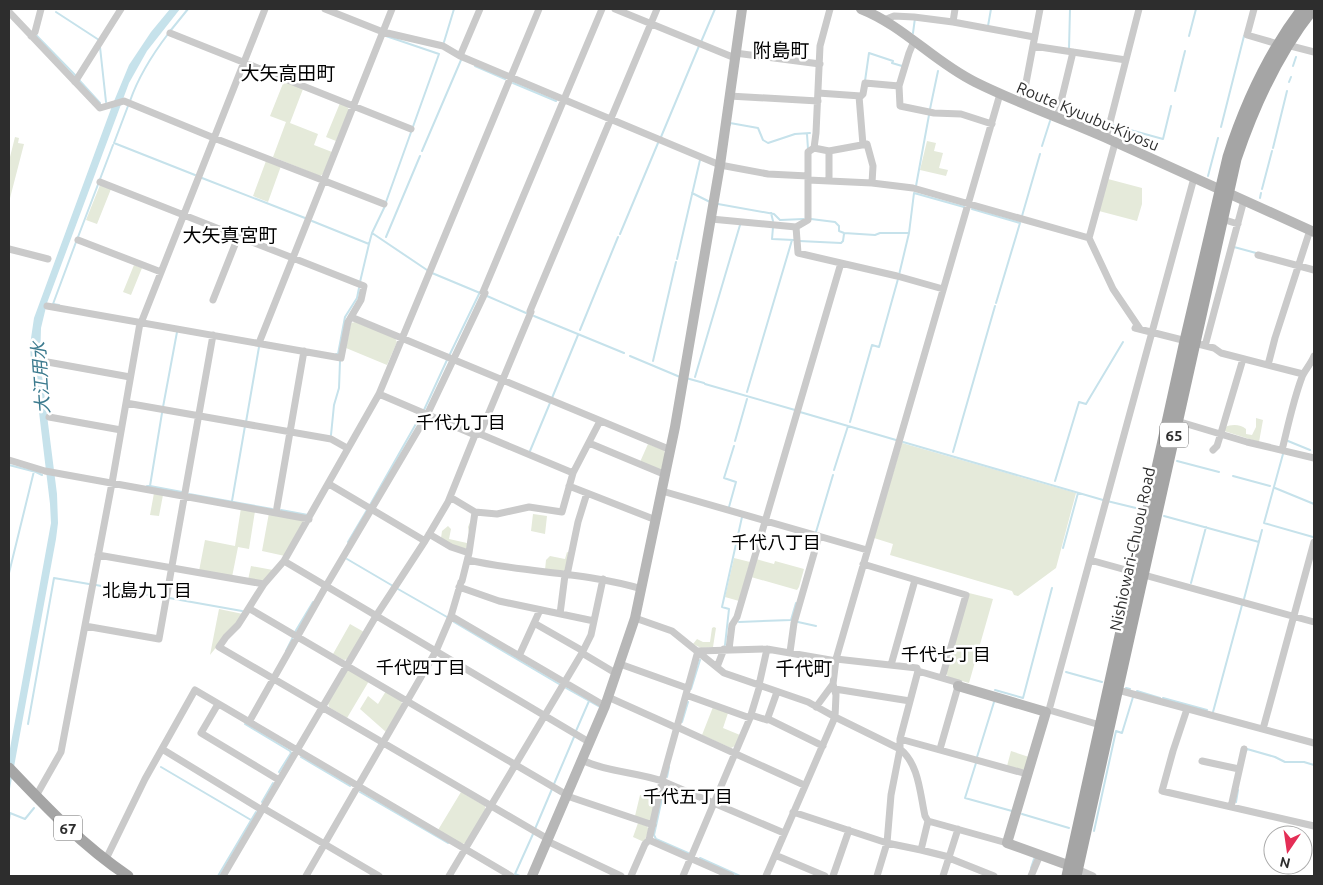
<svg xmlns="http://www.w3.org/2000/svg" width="1323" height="885" font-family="Ubuntu,'Noto Sans JP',sans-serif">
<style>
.green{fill:#e5eada}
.water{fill:#c6e2eb}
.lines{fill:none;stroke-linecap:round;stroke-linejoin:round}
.stream{stroke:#c6e2eb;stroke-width:2}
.street{stroke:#cacaca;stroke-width:7}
.secondary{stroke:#b7b7b7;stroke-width:10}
.primary{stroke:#a5a5a5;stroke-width:11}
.labels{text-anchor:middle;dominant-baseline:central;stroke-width:5;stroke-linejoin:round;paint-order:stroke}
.shield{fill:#fff;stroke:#6c6c6c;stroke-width:1}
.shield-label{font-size:15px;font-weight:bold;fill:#2d2d2d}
.street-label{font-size:16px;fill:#2d2d2d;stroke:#fff}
.water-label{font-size:18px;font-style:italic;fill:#3b7a8e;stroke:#fff}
.neighbourhood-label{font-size:18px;fill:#000;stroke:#fff}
.quarter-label{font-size:19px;fill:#000;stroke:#fff}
</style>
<rect width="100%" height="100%" fill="#fff"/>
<path class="green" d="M284,81l19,8 -13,34 28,11 -4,11 18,7 -9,22 -3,2 -47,-19 13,-35 -16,-6z
M340,103l7,3 2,4 -13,31 -10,-4z
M15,137l4,1 -1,5 6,1 -15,58v-41z
M927,141l9,2 -2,8 9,2 -4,15 9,2 -2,6 -26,-6z
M266,161l15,5 -13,36 -15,-6z
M1108,179l34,9v16l-5,17 -38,-10z
M100,185l11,4 -14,35 -11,-4z
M134,265l8,3 -11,27 -8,-3z
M355,322l40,16 2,4 -10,23 -41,-17 5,-25z
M1256,418l7,2 -4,22 -35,-11 1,-4c6,-3 16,-3 21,2v5l6,1 4,-8z
M902,443l174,50 -20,75 -38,28 -4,-1 -2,-4 -122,-36 3,-11 -19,-6z
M648,444l16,6 1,4 -4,17 -21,-9z
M154,493l9,2 -4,21 -9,-1z
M241,508l14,3 -6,38 -11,-2 -6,30 -33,-6 6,-31 30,6z
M269,513l34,6 1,3 -19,34 -23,-5z
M533,514l14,2 -2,18 -14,-3z
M471,520l-3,29 -15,-3 -12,-8 1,-7 6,-5 3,3 -2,10 18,4 2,-10 -1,-6z
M567,552l3,1 -4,19 -21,-2 1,-10 4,-4 15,3z
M734,558l16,4 -11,39 -14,-4z
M756,559l18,5 1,-3 29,8 -5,18 -2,3 -46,-13z
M251,566l22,4 -9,11 -16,-1z
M969,593l24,6 -24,84 -21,-6 -2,-4z
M219,609l24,5 -33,41z
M350,624l14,8 -16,27 -4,1 -11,-6z
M714,627l2,1 -3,19 -12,1 -8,-4 4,-5 6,3h7l2,-14z
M347,671h4l18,10 -22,37 -18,-11 -1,-4z
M386,691l15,9 1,4 -16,28 -26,-23 8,-13 10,8z
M713,707l15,6 -5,15 17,7 -5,11 -4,2 -29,-13z
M1011,751l18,6 -3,11 -4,2 -15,-4z
M461,792l24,14v4l-19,33 -4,1 -24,-14z
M640,795l16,4 -5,20 -3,2 -13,-5z
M638,823l9,3 2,4 -5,12 -11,-5z"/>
<path class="water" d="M170,9h10l-33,42 -18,32 -82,220 -6,25 -1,32 17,134 1,29 -2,16 -47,255v-40l42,-231 -1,-19 -14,-117 -5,-24 -1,-18 4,-27 78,-212 17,-41 22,-33z"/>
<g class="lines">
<path class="stream" d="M56,12l43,28
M988,26l3,-17
M171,30l17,-21
M913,33l2,-15
M36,35l40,41
M386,36l53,18 -53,148
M1189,36l7,-27
M444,42l10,-33
M701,42l14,-33
M100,47l6,55
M1069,49l1,-40
M475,66l30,13
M1293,66l3,-9
M79,80l21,23
M865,81l4,-28 24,8 -1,2 10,3 1,-1
M1289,82l2,-5
M513,83l43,18
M1175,91l10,-40
M130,101c9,-26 22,-46 38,-67
M128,106l-14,37 81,32
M930,109l8,-38
M1074,115l32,9
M730,125v-2l28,5 5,12 5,3 27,-9 15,-1
M1112,125l51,14 8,-33
M1221,127l23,-91
M807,134l1,15
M661,137l38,-91
M1042,146l8,-25
M1273,148l14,-57
M422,151l39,-91
M1208,176l10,-38
M202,178l103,40
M916,186l13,-71
M1262,189l10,-38
M692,193l18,9
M1260,198l1,-5
M718,204l56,10 6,6 24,-1
M972,209l48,14 -24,80
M1314,211v1
M771,213l2,8
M1022,216l18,-62
M811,219l24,3 4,4v5l5,2 31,2 5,-2h29l5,-40 50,14
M312,221l57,23 3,-11 55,37
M771,227h2l-1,12 22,1
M372,233l13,-27
M620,234l38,-91
M78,237l35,-92
M386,237l34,-81
M799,241l42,2 2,-2 1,-7
M1234,247l22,6
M677,259l23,-99
M432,273l48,20
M899,275l10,-42
M360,282l9,-38
M487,296l39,17
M59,305l-6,-1 23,-62
M534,316l90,37
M580,330l38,-93
M336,354h2l7,-37 12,-19 2,-10
M450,354l30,-62
M630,356l50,21
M653,361l23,-99
M695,377l45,-152
M686,378l18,5
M705,384l90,26
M747,392l45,-152
M552,398l26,-63
M163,407l14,-75
M424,410l23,-50
M800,412l96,28
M246,422l13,-75
M850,422l22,-77 7,2 19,-68
M331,435l3,-30 5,-17 1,-27
M735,441l12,-42
M1288,441l22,9
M903,442l200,58
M530,451l20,-48
M953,452l42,-146
M1283,454l-19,69 49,14
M1177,461l42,11
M9,465l27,7 6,3
M834,470l14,-44
M1233,476l37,10
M1055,481l24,-79 7,2 37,-62
M147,486h3l12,-73
M150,486l32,6
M1275,488l39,16
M189,494l83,15
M232,501l13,-75
M1107,501l33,8
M370,505l51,-90
M729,507l7,-25 -12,-4 10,-32
M281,510l27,5
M1164,516l95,26
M816,532l17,-57
M348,542l19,-32
M1063,548l15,-55
M347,559l46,27
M9,573l25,-102
M1191,583l15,-56
M96,585l68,13
M398,589l49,28
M169,598l73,13
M1244,599l18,-69
M454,622l105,62
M739,622l52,-2 5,-17
M798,622l18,4
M295,632l18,-30
M725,645l4,-36 -7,-2 20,-90
M286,651l7,-14
M1066,672l36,10
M566,688l34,19
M1126,688l4,1
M691,689l9,-29
M995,690l28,8 29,-110
M1137,691l23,7
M1163,698l44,12
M1213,712l29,-107
M682,722l6,-20
M28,724l26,-146 35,6
M245,724l45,27 1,2 -12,19
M576,731l13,-30
M1246,751l1,-2 28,8 10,5h19l10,3
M301,757l49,29
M977,757l17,-55
M976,763l-11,35 47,13
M161,767l90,53
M667,777l2,-10
M554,784l20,-47
M664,789l-10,46 2,4 32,14
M360,792l88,51
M262,802l11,-19
M1236,802l2,-12
M1022,814l47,14
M9,820l1,-7 15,6 9,-11
M535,829l17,-40
M1094,831l22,-100 6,2 11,-36
M700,858l40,18
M1031,868l3,-9
M218,876l38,-64
M520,876l-5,-2 18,-40"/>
<path class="street" d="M325,9l58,23 60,14 17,10 260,109 48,9 40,2
M539,9l-160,385 -95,167 -20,23 -26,41 -12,12 -7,10 329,192
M615,9l120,49
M1254,9l-7,26 31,9
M9,12l91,96 24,-7 90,37 170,66
M884,20l10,-4 20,1 39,5 81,15
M953,22l2,-13
M170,33l241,96
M31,36l4,-4 6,-23
M914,41l-5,12 -10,33 1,20 34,7 27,1 31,10
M1287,45l27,7
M1033,46l93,14
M735,53l85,11
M460,56l20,-47
M75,82l46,-73
M818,93l43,3 2,-2 2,-11 34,3
M729,96l89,5
M859,96l4,49
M1022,104l18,-95
M1057,118l16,-66
M1106,138l33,-129
M1115,143l-26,95 24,51 27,40
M814,148l15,3 38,-7 6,22 -1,17
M808,180l64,3 41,5 176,50
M829,181v-30
M100,182l264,104 -3,14 -10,17
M711,219l85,8 12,-7v-68l6,-4 2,-15 4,-87 10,-37
M1222,219l16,5
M796,227l2,26 99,23 46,13
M78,240l83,32
M9,249l39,10
M1258,255l56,15
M483,292l119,-283
M213,300l25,-63
M47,306l294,52 7,-36 3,-5 320,133
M530,311l127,-302
M141,323l124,-314
M1135,328l79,20 7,5 82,21
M259,343l133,-334
M1205,346l39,-146
M42,361l88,16
M1268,365l7,-27 35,-108
M379,394l96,41 5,-1 93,39 -11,39 -33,-5 -32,7 -22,-2 -25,-15
M126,403l205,36 16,9
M49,417l72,13
M1177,421l70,21 67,16
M480,434l51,-122
M589,443l77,32
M1213,450l4,-4 4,-13 22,-74
M1282,450c6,-24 11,-49 20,-73 2,-6 9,-13 12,-21
M9,460l36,11 264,48
M573,473l27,-52
M329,484l96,57
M569,486l87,34
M662,491l205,59
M276,513l28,-162
M469,553l6,-41
M98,555l166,29
M468,560c57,13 117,12 174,29
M1090,560l224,62
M284,561l305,181
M863,564l103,31 -24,83
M567,575l11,-53 9,-29
M459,587l40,14 95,20
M250,609l317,186
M560,614l5,-39
M451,616l154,90
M635,618l37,13 52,42 84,29 27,15 65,32c19,15 20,45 25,67l3,5 79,22
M534,623l49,28
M85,626l74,13 54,-304
M729,649l3,-24 5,-8 104,-354
M698,651l-36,130 -13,59 82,36
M698,651l69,-2 69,12
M790,652l4,-29 25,-87
M582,653l35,21
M519,656l21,-46
M836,659l81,9 1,3 41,12 -19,66
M620,664l67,24
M891,665l24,-85
M717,667l7,-18
M759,685l8,-36
M835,689l75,12
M1118,690l196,53
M686,695l64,23
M608,697l69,31
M218,704l-17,29 78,47
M816,707l17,-23
M1187,709l-14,42 -11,40 152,35
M1049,710l51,15
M1046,712l3,-2 145,-532
M751,715l16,5 10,-28
M768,719l55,27
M249,722l77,-136 101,-171 58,-122
M677,727l127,58
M1263,729l51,-187
M900,739l127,35
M162,749l100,61
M582,760c25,12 54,12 80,21l122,52
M1202,761l37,8
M36,796l25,-44 51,-269 28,-160
M567,796l86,29
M1231,807l13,-58
M263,808l116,68
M793,812l94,31 34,7 28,7
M547,841l74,35
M921,850l7,-29
M775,855l50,21
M949,858l45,18
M105,861l40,-82 50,-89 316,186
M1077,869l16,7
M223,876l153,-260 49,-75 23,-39 27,-67
M306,876l130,-225 15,-35 10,-34 1,-1 7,-28 -18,-6 -22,-13
M449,876l133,-223 9,-18 12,-56
M631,876l14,-32 4,-4
M683,876l67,-158 10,-33
M766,876l69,-159 1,-22 -3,-11 3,-25 164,-565
M833,876l16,-46
M877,876l10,-33 4,-48 9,-46v-10l18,-68
M943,876l15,-47
M1031,876l9,-21"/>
<path class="secondary" d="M861,9c43,17 73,53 114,73 42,21 86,36 129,55 70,31 140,63 210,95
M958,686l88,26 -39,131 69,25
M532,876l73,-170 30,-88 40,-191 45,-262 22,-156"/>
<path class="primary" d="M9,768c37,39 74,78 119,108
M1067,876l118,-535 43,-184c17,-53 40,-103 74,-148
M1076,876l160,-717c18,-53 42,-106 77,-150"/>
</g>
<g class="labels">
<g class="shield">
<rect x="1160" y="422.5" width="28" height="25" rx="4"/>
<rect x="54" y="815.5" width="28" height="25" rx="4"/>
</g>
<g class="shield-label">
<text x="1174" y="435">65</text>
<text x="68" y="828">67</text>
</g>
<g class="street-label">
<text transform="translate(1088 116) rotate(23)">Route Kyuubu-Kiyosu</text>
<text transform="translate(1132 549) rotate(-78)">Nishiowari-Chuou Road</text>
</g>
<g class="water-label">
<text transform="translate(40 378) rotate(-94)">大江用水</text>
</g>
<g class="neighbourhood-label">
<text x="461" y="422">千代九丁目</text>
<text x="776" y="542">千代八丁目</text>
<text x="147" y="590">北島九丁目</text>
<text x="946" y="654">千代七丁目</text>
<text x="421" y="667">千代四丁目</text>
<text x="688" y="796">千代五丁目</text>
</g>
<g class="quarter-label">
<text x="781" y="50">附島町</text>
<text x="288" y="73">大矢高田町</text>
<text x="230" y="235">大矢真宮町</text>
<text x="804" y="668">千代町</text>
</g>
</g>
<rect width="1323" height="885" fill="none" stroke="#2d2d2d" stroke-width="20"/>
<g transform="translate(1288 850) rotate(193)"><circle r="24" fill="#ffffff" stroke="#ababab"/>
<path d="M0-4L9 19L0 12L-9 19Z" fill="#e42e56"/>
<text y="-8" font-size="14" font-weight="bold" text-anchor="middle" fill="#2d2d2d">N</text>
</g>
</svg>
